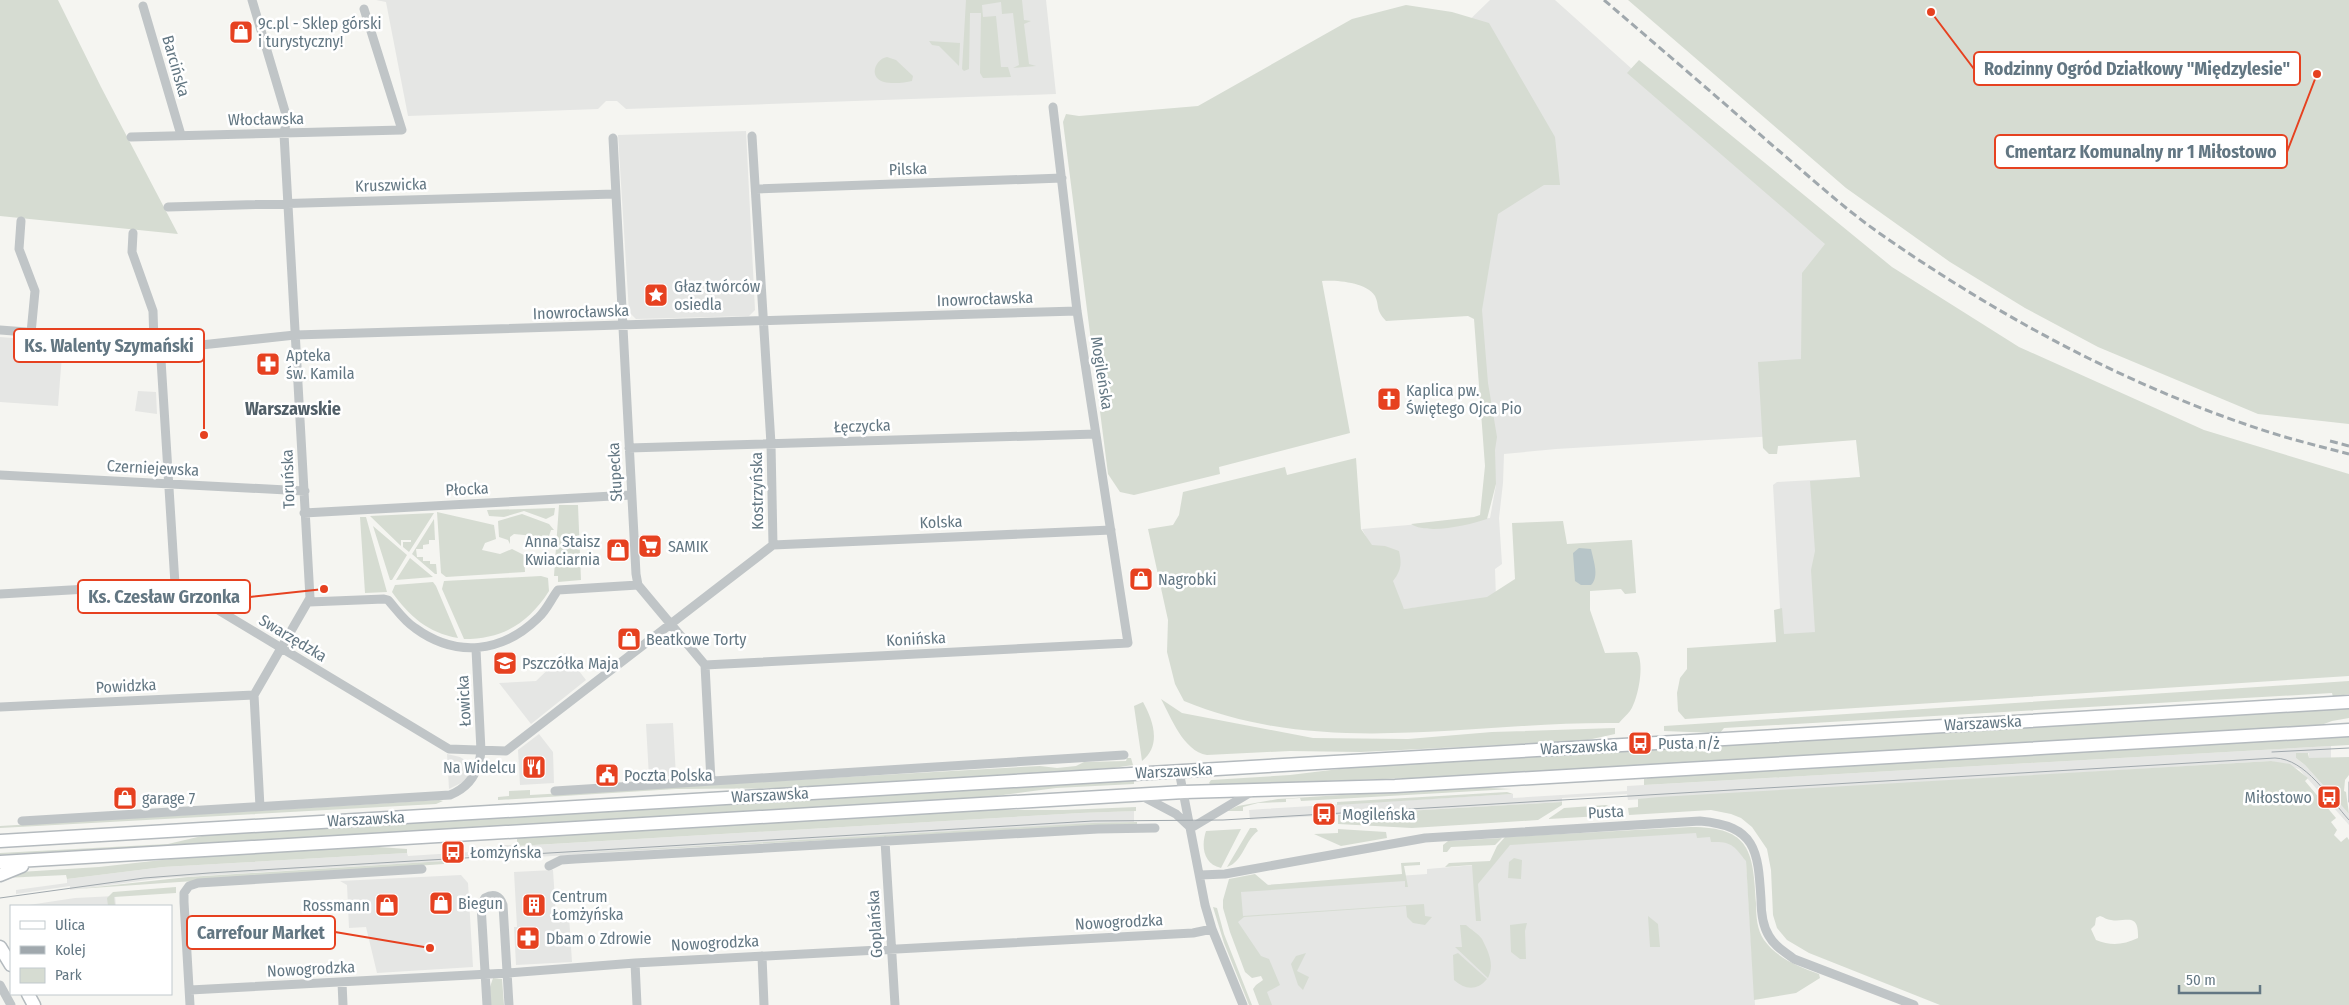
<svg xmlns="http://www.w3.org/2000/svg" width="2349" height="1005" font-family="'Fira Sans Condensed',sans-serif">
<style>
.built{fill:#e5e6e4}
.green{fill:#d6dcd2;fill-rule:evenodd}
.water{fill:#b7c5c8}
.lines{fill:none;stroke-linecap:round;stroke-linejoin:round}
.secondary-casing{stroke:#b4babe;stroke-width:15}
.street{stroke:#c0c5c7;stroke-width:9}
.secondary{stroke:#fff;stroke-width:12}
.tram{stroke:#a0a8ad;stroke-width:1}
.rail{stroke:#a0a8ad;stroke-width:3;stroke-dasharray:8 4;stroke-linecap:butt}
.labels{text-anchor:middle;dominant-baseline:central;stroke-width:5;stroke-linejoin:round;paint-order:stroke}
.poi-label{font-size:16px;fill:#637783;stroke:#fff;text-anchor:start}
.street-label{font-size:16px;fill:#637783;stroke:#fff}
.neighbourhood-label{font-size:18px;font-weight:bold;fill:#515f68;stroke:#fff}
.leader{fill:none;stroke:#e64120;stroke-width:2}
.callout-dot{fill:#e64120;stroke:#fff;stroke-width:2}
.callout{fill:#fff;stroke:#e64120;stroke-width:2}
.callout-label{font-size:18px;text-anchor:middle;font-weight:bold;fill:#637783}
</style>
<rect width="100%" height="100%" fill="#f5f5f1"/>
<path class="built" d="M376,0h670l10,94 -430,15 -9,-8h-11l-8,8 -190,7 -22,-114z
M1490,0h65l277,248 -8,185 -268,16 -52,5 -1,29 -4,35 3,46 -7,5 1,29 -92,11 -42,-80 128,-11 6,-33 -41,-451z
M746,131l9,179 -6,6 -113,3 -7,-7 -11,-177z
M0,337l63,5 -5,64 -58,-4z
M138,391l18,1 1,22 -22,-3z
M1865,477l10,12 -54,151 -39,3 -9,-158 4,-3z
M565,653l21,27 -55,44 -32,-41 37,-2z
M673,723l3,53 -27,1 -3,-53z
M539,734l14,18 1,31 -34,2 -2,-35z
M2331,746v12h-22v-5l-13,5 9,7 44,49v11l-50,-56 -28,-8 -643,39 -1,-6 -65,4v4l-312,18 -1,-10 14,-1 250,-15v4l114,-7v-5z
M447,754l13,3 8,5 1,15 -6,5 -14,7z
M1134,811v11l-193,10 -439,27v-5l-58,4v3l-280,17 -94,12v-4l-54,8v-4l51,-7v-4l96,-12 244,-14 1,3 93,-6v-5h11l6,1 562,-33z
M1699,832l34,11 13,17 9,145h-485l-7,-16 10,-4 -46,-77 10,-18 28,-5 162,-11v-5l61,-5 14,-20z
M553,870l3,46h13l3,46 -56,3 -2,-38h3l-3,-55z
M461,875l7,8 5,84 -96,6 -11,-46 -17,1 -2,-43 -7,-4z
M115,896l1,10h-94l53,-8z"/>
<path class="green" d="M0,0h58l43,87 77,147 -178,-18z
M966,0h56l2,20 7,1 -7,3 5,40 7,2 -23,2 6,-3 -6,-52 -11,1 -1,-12 -19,3 1,12 13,-1 5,51h7l3,10 -28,1 -3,-5 1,-60h-11l-1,56 -5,2 -2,-2z
M1628,0h721v424l-91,-10 -160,-67 -73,-39 -75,-46 -104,-74z
M1406,5l46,7 37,11 66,114 5,48h-16l-46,29 -16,96 6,73 9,54 -2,13 1,34 -9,35c-18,6 -59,16 -76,5l63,-7 6,-2 5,-49 -11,-147 -6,-3 -82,5c-11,-12 -6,-14 -11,-25 -9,-14 -39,-16 -53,-15l28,152 -131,34 1,7 -86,21 -14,-3 -12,-18 -45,-352 3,-8 13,2 119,-10 154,-87z
M929,41l31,2 -1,23 -20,-20 -7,-1z
M887,57l9,3 17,16 -1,5c-7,2 -21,3 -28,1 -16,-4 -9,-23 3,-25z
M1639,60l253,207 127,80 185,83 145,44v202l-664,43 -7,-8 -1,-18 3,-15 7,-9v-21l89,-6 -2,-32 8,-2 2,26 31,-2 -4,-62 4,-19 -5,-70 50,-4 -4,-37 -78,6 -1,8h-8l-6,-6 -5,-86 43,-3 1,-86 23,-29 -198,-171z
M1356,458l5,71 11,16 13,1 14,5c3,13 2,20 -6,30l11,28 83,-12 28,-18 -3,-56 51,-2 4,23 65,-4 4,53 -11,1 -4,-5 -31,2v19l15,43 32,-1c8,12 1,48 -7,59 -3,4 -8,8 -11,12 -146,-2 -295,36 -435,-22l-9,-17 -8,-32 1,-32 -20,-91 25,-4 6,-10 4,-23 102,-25 2,8z
M559,505h19l3,75 -23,2v-6h-4z
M555,508l-1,7 -8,4 -22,-8 -20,6 -15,-1 -2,-6z
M437,512l57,13 2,14 -11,4 -3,7 18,4 12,-5 12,6 1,17 -79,5 -5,-4z
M434,513l-25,39 -6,-5v-5h8v-2h-10v6l-31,-30z
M522,514l27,10 5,6h-3l-2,6 -5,1 -30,-3 -4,3v7l-2,-4 -9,-3 -1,-16z
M360,517h6l21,75 -22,1z
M434,519l1,21h-6v4l-6,1v4h-7l1,8h6v4h7v3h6l1,10h-2l-23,-20z
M373,526l34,29 -15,25h-2z
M410,558l23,19 -37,3z
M541,576l7,2 1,13c-21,33 -47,48 -85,48l-22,-50 2,-8z
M433,582l3,4 22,52c-30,-5 -49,-22 -66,-46l3,-7z
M2349,681v13l-16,3 -1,-4 -608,35 -4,5h-5l-51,-2v-5z
M1161,699l21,14 131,25 95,1 84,-7 123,-4v6l-32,7 -222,11 -71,-1 -83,4c-24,-4 -36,-38 -46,-56z
M1143,702c10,18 19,43 -1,59l-8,-55z
M2349,708v10l-17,3 -11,4 -883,52 -227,8 -2,-2 2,-3 79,-5 74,-9z
M2349,736v9l-705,40v-6h3v-2z
M2308,753l1,5 40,-1v18l-4,5 -1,11 2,1 3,22 -44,-49 -9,-7v-5z
M1127,758h4l2,7 -20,3 -325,20 -112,1 -178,11v-3l11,-1v-5l21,-1v5l510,-29 17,2 19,-2 8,-4 42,-1z
M2271,761l19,3 18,14 -3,3 31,37 -5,4 6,8 -3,5 7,7 6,-5 2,3v165h-409l-131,-52 -22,-13 -10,-12 -4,-13 -2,-45 -4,-21 -15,-22 -11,-9 -10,-4 -20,-4 -82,5 -1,-7 10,-1v-8l21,-2zM2100,916c4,1 7,4 11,4 14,3 28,-9 27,18 -15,7 -27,8 -42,2l-5,-11 4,-4 1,-7z
M1134,779v5l-78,4 -75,10 -981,57v-2l168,-9 34,-8 31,-4z
M1469,787l43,2 -211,12 -1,-3 -14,1v3l-28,1 -15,4v4h-16l11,-5 40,-7z
M1507,792l6,2 -176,11v-3z
M439,800l4,1 -7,3 -436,24v-2z
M1562,802v3l-24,15 -126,8 -74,-4v-9z
M1606,805l12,5 1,5 -71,4 16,-11z
M1136,807v4l-56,2 -563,33v-7l-16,-1 478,-28h85z
M1137,822v2l-593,31 549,-32z
M1691,827c60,0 62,25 65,76 0,13 1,27 8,37 14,19 34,26 55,34l1,4 -24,15 -42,7 -8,-139c-12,-15 -14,-20 -35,-19l-1,-5 -13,1 -1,-5 -186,12 -32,39 3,37h-5l-4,-56 -27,2 4,-4 41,-2 7,-15 8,-9z
M1250,828h6l2,3c-13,9 -15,31 -31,36z
M1241,829l-20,39c-18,-4 -20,-22 -15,-37z
M1338,829l48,3 1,6 -46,8 -27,-12 24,-1z
M1502,838l-7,7 -44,2 -4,5h-4v-7l5,-4z
M365,846l42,3v4l-244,14 -96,12 -1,-4 -63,3 17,-6 79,-5 99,-11z
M1514,858l8,2 -1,19 -13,-1 1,-16z
M444,861v3l-367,25 111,-12z
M1420,862v3l-16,1 4,21h-3v-6l-164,11 2,24 181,-12 1,12 7,1 -7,8 -12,-2 -6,-6 -1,-11 -162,11 -6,5 23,34 8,3 11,26 -13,7 5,13h-13l-6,-16 3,-4 7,-5 -2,-4 -9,2 -7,-6 -15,-40 -7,-24v-8l6,-21 26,-5 13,11 134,-11 -1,-11z
M176,887v6l-62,4 1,9h-7l-1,-8 6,-6z
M1213,907l4,1 7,26 28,71h-3l-25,-62z
M1648,916l10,8 2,23h-10z
M1527,923l-2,8 1,28h-6l-9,-7 -1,-27z
M1460,925h6c4,4 13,9 16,14 6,12 13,25 6,39l-33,-31h7z
M1306,953l-9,18 12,6 -6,13 -5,-5 -7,-21 5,-8z
M1458,953l29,26c-10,12 -22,11 -33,1l-1,-25z
M493,978l9,1 2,26h-14v-18z"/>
<path class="water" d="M1579,548l12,1c2,10 9,28 0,36h-10l-6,-4 -2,-28z"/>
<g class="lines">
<g class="secondary-casing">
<path id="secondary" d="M0,841l2349,-139
M0,862l1184,-70 211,-6 954,-56
M0,875l22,-9
M0,947l11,18
M28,994l6,11"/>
</g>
<path class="street" d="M252,0l35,118 -3,16 26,464 -56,97 6,112
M143,6l38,129
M131,137l271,-7 -38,-121
M613,138l23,436 2,11 67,80 6,116
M756,189l306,-11
M168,207l447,-13
M21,221l-2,28 16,42 -4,42
M133,233l-1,19 21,59 1,32
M0,330l201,15 94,-10 782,-24
M160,344l15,240 274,165 57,2 267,-206 -2,-101 -19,-308
M629,448l467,-14
M0,475l305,16
M304,513l327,-18
M773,545l338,-15
M0,594l175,-10
M309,602l75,-3 4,1c9,10 16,21 27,28 41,30 87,25 123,-10 9,-8 13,-19 20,-28l80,-5
M705,665l423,-22 -51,-332 -24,-204
M0,707l254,-12
M1179,771l26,134 7,24 31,76
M555,791l569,-36
M1140,795l36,19 15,14
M22,821l428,-26c20,-8 29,-23 31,-44l-5,-102
M1191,828l62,-37
M885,841l10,164
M549,866l12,-6 14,-1 523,-30 57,-1
M1200,875l25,-1 200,-36 275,-17c56,5 58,29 61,78 0,12 1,26 8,37 6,11 16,16 25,23l120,46
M762,956l2,49
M635,963l2,42
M342,982l1,23
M0,985l11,20
M190,990l318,-17 127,-10 558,-30 19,-4
M190,1005l-6,-103v-9l5,-7 9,-3 224,-14
M487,1005l-6,-100 4,-7c9,-5 15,-2 18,7l6,100"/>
<use href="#secondary" class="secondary"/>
<path class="tram" d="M2272,752l77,-4
M2349,782v20
M0,898l144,-20 65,-5 884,-52 130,-1 1052,-62c31,1 54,40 74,62"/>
<path class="rail" d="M1604,0c56,48 112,96 168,145 36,30 71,63 110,90 119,83 251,154 390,198 25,8 51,14 77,21
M2330,441l19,5"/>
</g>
<defs>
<g id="shop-square" transform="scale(1.25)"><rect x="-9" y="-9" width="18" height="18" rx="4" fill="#e64120" stroke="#fff"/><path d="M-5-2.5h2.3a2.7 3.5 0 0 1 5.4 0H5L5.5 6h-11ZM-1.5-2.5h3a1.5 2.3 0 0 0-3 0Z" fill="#fff"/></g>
<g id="sight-square" transform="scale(1.25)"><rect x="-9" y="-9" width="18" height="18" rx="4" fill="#e64120" stroke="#fff"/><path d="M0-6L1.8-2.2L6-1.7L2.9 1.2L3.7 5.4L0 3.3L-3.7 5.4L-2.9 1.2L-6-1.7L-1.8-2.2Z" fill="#fff"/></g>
<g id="pharmacy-square" transform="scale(1.25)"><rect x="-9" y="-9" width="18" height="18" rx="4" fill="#e64120" stroke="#fff"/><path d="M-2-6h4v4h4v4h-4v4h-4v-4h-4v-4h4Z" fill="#fff"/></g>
<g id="church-square" transform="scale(1.25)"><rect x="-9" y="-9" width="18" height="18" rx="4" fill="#e64120" stroke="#fff"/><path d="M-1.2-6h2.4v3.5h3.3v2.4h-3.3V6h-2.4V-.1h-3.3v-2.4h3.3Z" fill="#fff"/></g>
<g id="supermarket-square" transform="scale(1.25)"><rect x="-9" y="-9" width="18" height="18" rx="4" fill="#e64120" stroke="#fff"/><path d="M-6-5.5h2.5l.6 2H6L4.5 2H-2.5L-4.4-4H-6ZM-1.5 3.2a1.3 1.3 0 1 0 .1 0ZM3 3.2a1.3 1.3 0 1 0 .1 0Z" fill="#fff"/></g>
<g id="school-square" transform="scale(1.25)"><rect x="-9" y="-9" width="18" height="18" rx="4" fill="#e64120" stroke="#fff"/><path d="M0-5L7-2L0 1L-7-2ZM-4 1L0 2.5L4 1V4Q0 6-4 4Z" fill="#fff"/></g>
<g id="bus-square" transform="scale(1.25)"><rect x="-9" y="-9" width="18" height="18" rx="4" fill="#e64120" stroke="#fff"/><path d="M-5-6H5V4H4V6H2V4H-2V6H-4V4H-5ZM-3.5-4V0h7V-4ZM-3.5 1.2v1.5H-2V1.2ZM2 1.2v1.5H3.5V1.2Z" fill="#fff"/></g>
<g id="restaurant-square" transform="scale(1.25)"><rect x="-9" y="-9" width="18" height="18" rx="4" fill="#e64120" stroke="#fff"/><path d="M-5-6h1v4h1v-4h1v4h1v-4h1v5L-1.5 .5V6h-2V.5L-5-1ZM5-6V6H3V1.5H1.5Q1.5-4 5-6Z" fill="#fff"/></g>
<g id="civic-square" transform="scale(1.25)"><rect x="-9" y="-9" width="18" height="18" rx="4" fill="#e64120" stroke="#fff"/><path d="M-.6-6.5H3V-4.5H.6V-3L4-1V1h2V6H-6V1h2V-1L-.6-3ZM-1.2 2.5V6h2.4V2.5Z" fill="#fff"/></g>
<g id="building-square" transform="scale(1.25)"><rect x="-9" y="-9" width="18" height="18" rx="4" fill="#e64120" stroke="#fff"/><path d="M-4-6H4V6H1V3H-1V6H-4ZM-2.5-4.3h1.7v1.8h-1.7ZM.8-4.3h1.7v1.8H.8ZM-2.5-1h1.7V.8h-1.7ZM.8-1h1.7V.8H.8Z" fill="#fff"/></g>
</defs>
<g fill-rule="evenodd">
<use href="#shop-square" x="241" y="32"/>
<use href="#sight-square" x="656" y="295"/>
<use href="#pharmacy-square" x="268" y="364"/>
<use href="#church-square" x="1389" y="399"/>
<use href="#supermarket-square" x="650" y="546"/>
<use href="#shop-square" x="618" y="550"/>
<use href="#shop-square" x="1141" y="579"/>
<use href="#shop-square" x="629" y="639"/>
<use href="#school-square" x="505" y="663"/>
<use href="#bus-square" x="1640" y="743"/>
<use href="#restaurant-square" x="534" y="767"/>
<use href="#civic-square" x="607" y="775"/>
<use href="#bus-square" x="2329" y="797"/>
<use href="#shop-square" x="125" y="798"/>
<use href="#bus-square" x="1324" y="814"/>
<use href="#bus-square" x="453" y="852"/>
<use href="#shop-square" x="441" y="903"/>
<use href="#shop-square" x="387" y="905"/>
<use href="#building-square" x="534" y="905"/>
<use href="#pharmacy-square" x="528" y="938"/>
</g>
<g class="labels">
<g class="poi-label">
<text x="258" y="23">9c.pl - Sklep górski<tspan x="258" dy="18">i turystyczny!</tspan></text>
<text x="674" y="286">Głaz twórców<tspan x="674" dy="18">osiedla</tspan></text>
<text x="286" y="355">Apteka<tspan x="286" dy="18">św. Kamila</tspan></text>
<text x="1406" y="390">Kaplica pw.<tspan x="1406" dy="18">Świętego Ojca Pio</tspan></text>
<text x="600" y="541" text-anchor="end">Anna Staisz<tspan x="600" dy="18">Kwiaciarnia</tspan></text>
<text x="668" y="546">SAMIK</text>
<text x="1158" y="579">Nagrobki</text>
<text x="646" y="639">Beatkowe Torty</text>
<text x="522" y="663">Pszczółka Maja</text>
<text x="1658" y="743">Pusta n/ż</text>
<text x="516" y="767" text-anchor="end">Na Widelcu</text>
<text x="624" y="775">Poczta Polska</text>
<text x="2312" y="797" text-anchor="end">Miłostowo</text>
<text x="142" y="798">garage 7</text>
<text x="1342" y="814">Mogileńska</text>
<text x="470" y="852">Łomżyńska</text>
<text x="552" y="896">Centrum<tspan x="552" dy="18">Łomżyńska</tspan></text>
<text x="458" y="903">Biegun</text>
<text x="370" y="905" text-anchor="end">Rossmann</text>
<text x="546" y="938">Dbam o Zdrowie</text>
</g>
<g class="street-label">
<text transform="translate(176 66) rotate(74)">Barcińska</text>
<text transform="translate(266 119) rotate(-1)">Włocławska</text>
<text transform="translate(908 169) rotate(-2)">Pilska</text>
<text transform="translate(391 185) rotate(-2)">Kruszwicka</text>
<text transform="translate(985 299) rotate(-2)">Inowrocławska</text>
<text transform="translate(581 312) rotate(-2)">Inowrocławska</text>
<text transform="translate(1102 373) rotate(81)">Mogileńska</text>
<text transform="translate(862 426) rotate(-2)">Łęczycka</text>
<text transform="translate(153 468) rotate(3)">Czerniejewska</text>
<text transform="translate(615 472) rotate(-93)">Słupecka</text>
<text transform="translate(288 479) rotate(-92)">Toruńska</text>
<text transform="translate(467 489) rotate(-3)">Płocka</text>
<text transform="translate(757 491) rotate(-91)">Kostrzyńska</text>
<text transform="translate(941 522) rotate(-2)">Kolska</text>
<text transform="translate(293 638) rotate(31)">Swarzędzka</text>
<text transform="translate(916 639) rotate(-3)">Konińska</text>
<text transform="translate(126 686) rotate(-3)">Powidzka</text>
<text transform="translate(464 701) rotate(-93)">Łowicka</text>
<text transform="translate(1983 723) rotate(-3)">Warszawska</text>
<text transform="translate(1579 747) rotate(-3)">Warszawska</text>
<text transform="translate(1174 771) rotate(-3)">Warszawska</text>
<text transform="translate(770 795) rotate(-3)">Warszawska</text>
<text transform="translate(1606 812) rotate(-3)">Pusta</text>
<text transform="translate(366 819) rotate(-3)">Warszawska</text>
<text transform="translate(1119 922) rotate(-3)">Nowogrodzka</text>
<text transform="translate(875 924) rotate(-93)">Goplańska</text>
<text transform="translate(715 943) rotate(-3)">Nowogrodzka</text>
<text transform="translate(311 969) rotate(-3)">Nowogrodzka</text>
</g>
<g class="neighbourhood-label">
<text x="293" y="409">Warszawskie</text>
</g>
</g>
<path class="leader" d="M1931 12L1974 69M2317 74L2287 152M204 435L204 345M324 589L250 597M430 948L335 932"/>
<g class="callout-dot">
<circle cx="1931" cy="12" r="5"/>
<circle cx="2317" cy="74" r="5"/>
<circle cx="204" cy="435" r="5"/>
<circle cx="324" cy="589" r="5"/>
<circle cx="430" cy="948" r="5"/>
</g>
<g class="callout">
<rect x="1974" y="52" width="326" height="33" rx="5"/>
<rect x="1995" y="135" width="292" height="33" rx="5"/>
<rect x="14" y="329" width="190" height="33" rx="5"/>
<rect x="78" y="580" width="172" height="33" rx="5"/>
<rect x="187" y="916" width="148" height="33" rx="5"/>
</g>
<g class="callout-label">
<text x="2137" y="75">Rodzinny Ogród Działkowy "Międzylesie"</text>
<text x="2141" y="158">Cmentarz Komunalny nr 1 Miłostowo</text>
<text x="109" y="352">Ks. Walenty Szymański</text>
<text x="164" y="603">Ks. Czesław Grzonka</text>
<text x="261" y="939">Carrefour Market</text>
</g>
<rect x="10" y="905" width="162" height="90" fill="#ffffff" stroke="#c1c9cd"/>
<rect x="20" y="921" width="25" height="8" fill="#ffffff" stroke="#c1c9cd"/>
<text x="55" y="930" font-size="15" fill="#637783">Ulica</text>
<rect x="20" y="946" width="25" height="8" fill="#a0a8ad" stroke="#c1c9cd"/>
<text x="55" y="955" font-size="15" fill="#637783">Kolej</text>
<rect x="20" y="968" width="25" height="15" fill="#d6dcd2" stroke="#c1c9cd"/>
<text x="55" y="980" font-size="15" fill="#637783">Park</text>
<path d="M2179 985v8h81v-8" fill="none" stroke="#637783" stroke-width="2.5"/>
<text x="2186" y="985" font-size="15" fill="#637783" stroke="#ffffff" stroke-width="4" paint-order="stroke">50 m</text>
</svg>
